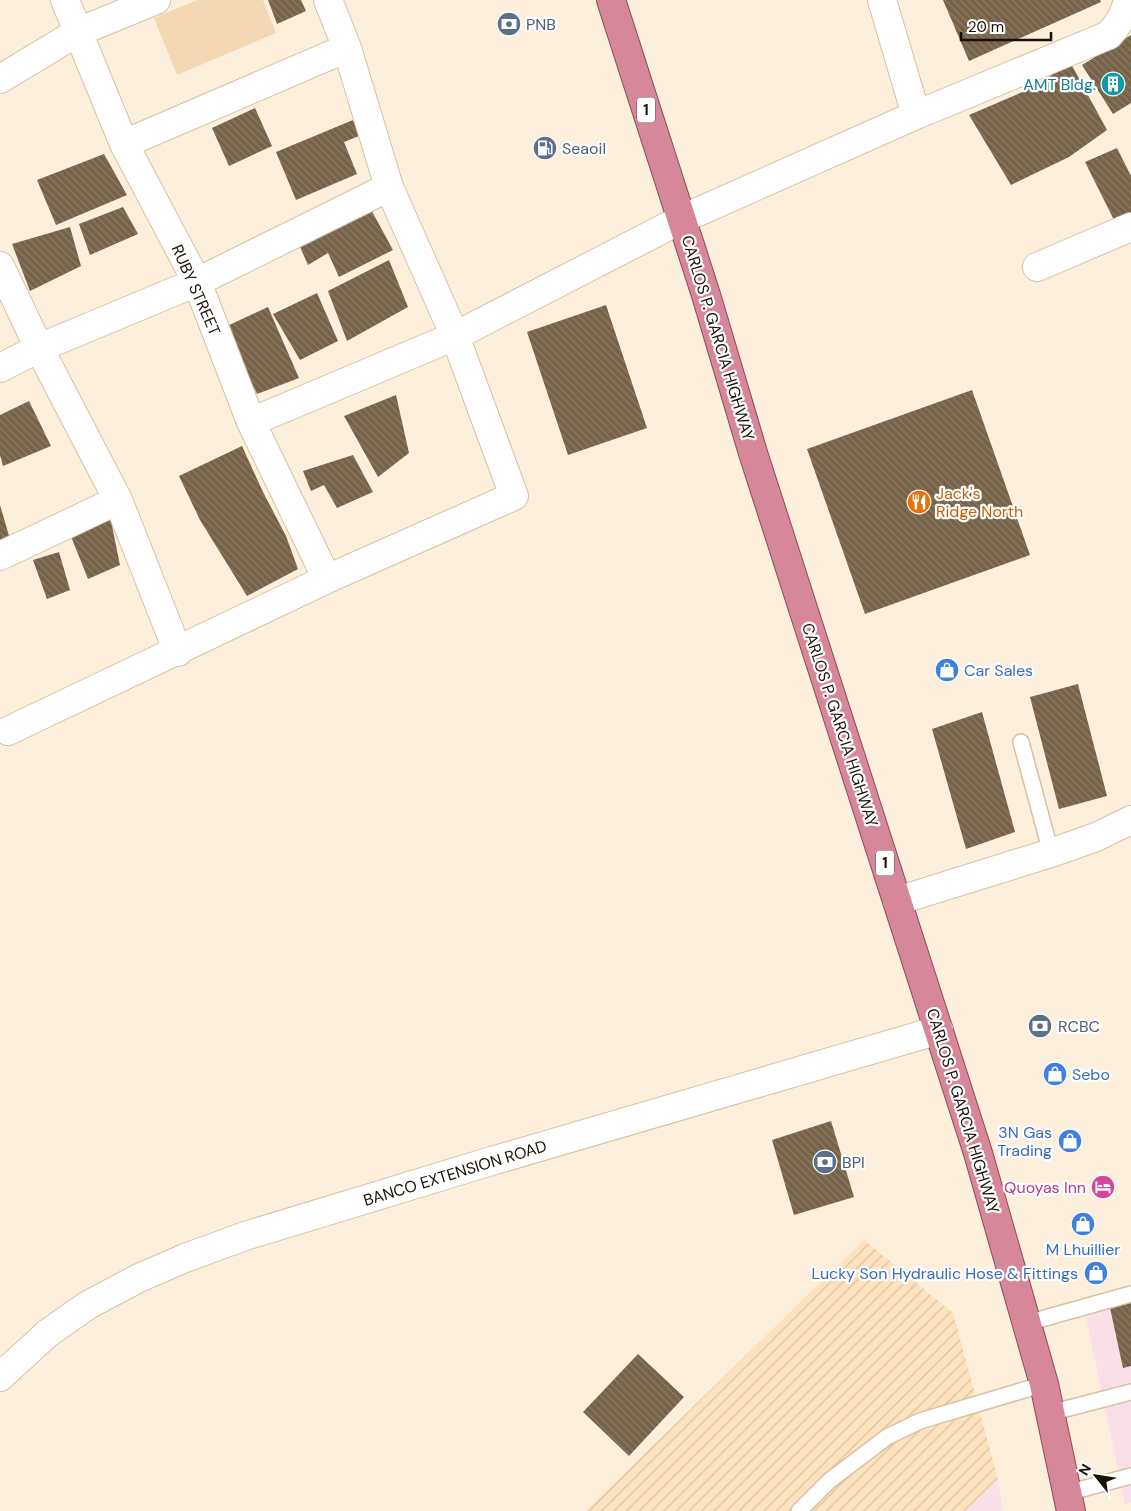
<svg xmlns="http://www.w3.org/2000/svg" width="1131" height="1511" font-family="'DM Sans',sans-serif">
<style>
.commercial{fill:#f8dfe8}
.industrial{fill:url(#industrial-furrows)}
.park{fill:#f4d8b3}
.building{fill:url(#building-back-hatch)}
.lines{fill:none;stroke-linecap:round;stroke-linejoin:round}
.service-casing{stroke:#d7c1a3;stroke-width:18}
.minor-casing{stroke:#d7c1a3;stroke-width:30}
.trunk-casing{stroke:#8d4a56;stroke-width:30}
.service{stroke:#fff;stroke-width:15}
.minor{stroke:#fff;stroke-width:28}
.trunk{stroke:#d7879a;stroke-width:28}
.labels{text-anchor:middle;dominant-baseline:central;stroke-width:4.5;stroke-linejoin:round;paint-order:stroke}
.shield{fill:#fefefe;stroke:#5c5750;stroke-width:1}
.shield-label{font-size:15px;font-weight:bold;fill:#171005}
.service-label{font-size:16px;fill:#4e5e75;stroke:#fefefe;text-anchor:start}
.culture-label{font-size:16px;fill:#0d838f;stroke:#fefefe;text-anchor:end}
.street-label{font-size:16px;fill:#171005;stroke:#fefefe}
.food-label{font-size:16px;fill:#c56008;stroke:#fefefe;text-anchor:start}
.shop-label{font-size:16px;fill:#366cbe;stroke:#fefefe;text-anchor:start}
.hotel-label{font-size:16px;fill:#b23c85;stroke:#fefefe;text-anchor:end}
</style>
<defs>
<pattern id="industrial-furrows" width="10" height="10" patternUnits="userSpaceOnUse" patternTransform="scale(1.25)"><rect width="10" height="10" fill="#fee2bd"/><path d="M-1 1l2-2M0 10L10 0M9 11l2-2" fill="none" stroke="#d9c1a1"/></pattern>
<pattern id="building-back-hatch" width="6" height="6" patternUnits="userSpaceOnUse" patternTransform="scale(1.25)"><rect width="6" height="6" fill="#766247"/><path d="M-1 5l2 2M0 0l6 6M5-1l2 2" fill="none" stroke="#8a7c68"/></pattern>
</defs>
<rect width="100%" height="100%" fill="#fcefdc"/>
<path class="commercial" d="M1131,1287v216l-6,1 -43,-206z
M998,1479l5,32h-38z"/>
<path class="industrial" d="M864,1240l89,73 45,166 -33,32h-379z"/>
<path class="park" d="M197,0h66l13,33 -99,42 -23,-57z"/>
<path class="building" d="M268,0h33l5,11 -29,13z
M943,0h157l1,2 -132,59z
M1131,35v68l-18,11 -31,-49z
M1070,62l37,68 -38,27 -58,28 -42,-70 65,-28z
M255,108l17,38 -43,20 -17,-38z
M353,120l6,16 -15,6 13,32 -61,26 -20,-48z
M1117,148l14,28v36l-17,8 -29,-58z
M104,154l23,41 -71,30 -19,-45z
M368,204l25,46 -54,27 -11,-24 -20,12 -11,-25z
M123,207l15,27 -48,21 -11,-31z
M70,227l11,39 -51,25 -18,-47z
M389,260l19,47 -61,34 -19,-50z
M317,293l21,48 -38,19 -27,-46z
M606,305l41,123 -79,27 -41,-123z
M268,307l31,71 -42,16 -32,-67z
M972,390l58,165 -165,59 -58,-165z
M396,395l13,58 -31,24 -34,-61z
M29,401l22,45 -48,20 -3,-11v-40z
M242,446l21,46 23,44 12,33 -51,27 -47,-76 -21,-44z
M353,455l20,37 -36,16 -13,-23 -13,6 -8,-20z
M0,505l10,34 -10,3z
M110,516l10,49 -32,14 -20,-50z
M59,552l11,38 -23,9 -14,-39z
M1078,684l29,112 -48,13 -29,-112z
M982,712l33,120 -49,17 -34,-120z
M831,1121l23,76 -60,18 -22,-75z
M1131,1298v68l-8,2 -14,-65z
M638,1354l46,43 -55,59 -46,-44z"/>
<g class="lines">
<g class="service-casing">
<path id="service" d="M1021,742l30,111
M1027,1323l104,-29
M1050,1413l81,-21
M1067,1493l64,-17
M799,1511l30,-30 58,-44 33,-16 124,-37"/>
</g>
<g class="minor-casing">
<path id="minor" d="M65,0l59,144 73,138 54,140 76,157
M882,0l34,115
M0,79l78,-47 78,-32
M124,144l223,-96
M0,266l39,82 79,152 60,152
M1037,267l94,-40
M0,368l39,-20 158,-66 192,-95
M251,422l204,-86 227,-117 234,-104 193,-80c10,-11 16,-21 19,-35
M0,556l118,-56
M8,731l319,-152 187,-83 -59,-160 -66,-149 -42,-139 -19,-48
M897,901l154,-48 45,-16 35,-17
M0,1377l48,-44 40,-28 51,-27 46,-20 60,-22 240,-73 454,-133"/>
</g>
<g class="trunk-casing">
<path id="trunk" d="M611,0l95,295 47,158 225,700 66,231 27,127"/>
</g>
<use href="#service" class="service"/>
<use href="#minor" class="minor"/>
<use href="#trunk" class="trunk"/>
</g>
<defs>
<g id="bank-disc" transform="scale(1.25)"><circle r="9.5" fill="#5c6f8a" stroke="#fefefe"/><path d="M-6-4H6V4H-6ZM0-2.3a2.3 2.3 0 1 0 0 4.6a2.3 2.3 0 1 0 0-4.6Z" fill="#fff"/></g>
<g id="building-disc" transform="scale(1.25)"><circle r="9.5" fill="#0f9aa8" stroke="#fefefe"/><path d="M-4-6H4V6H1V3H-1V6H-4ZM-2.5-4.3h1.7v1.8h-1.7ZM.8-4.3h1.7v1.8H.8ZM-2.5-1h1.7V.8h-1.7ZM.8-1h1.7V.8H.8Z" fill="#fff"/></g>
<g id="fuel-disc" transform="scale(1.25)"><circle r="9.5" fill="#5c6f8a" stroke="#fefefe"/><path d="M-5.5-6h7V0h2V4h1.3V-2.5L3-4.5l.8-.8L6-3V5H2.5V1h-1V6h-7ZM-4.2-4.7v3.2H.2V-4.7Z" fill="#fff"/></g>
<g id="restaurant-disc" transform="scale(1.25)"><circle r="9.5" fill="#e8710a" stroke="#fefefe"/><path d="M-5-6h1v4h1v-4h1v4h1v-4h1v5L-1.5 .5V6h-2V.5L-5-1ZM5-6V6H3V1.5H1.5Q1.5-4 5-6Z" fill="#fff"/></g>
<g id="shop-disc" transform="scale(1.25)"><circle r="9.5" fill="#3f7fe0" stroke="#fefefe"/><path d="M-5-2.5h2.3a2.7 3.5 0 0 1 5.4 0H5L5.5 6h-11ZM-1.5-2.5h3a1.5 2.3 0 0 0-3 0Z" fill="#fff"/></g>
<g id="hotel-disc" transform="scale(1.25)"><circle r="9.5" fill="#d1479c" stroke="#fefefe"/><path d="M-6-4.5h1.5V1H6V5H4.5V3h-9V5H-6ZM-4 0a1.8 1.8 0 1 1 3.6 0ZM.5 0V-2.5h3Q6-2.5 6 0Z" fill="#fff"/></g>
</defs>
<g fill-rule="evenodd">
<use href="#bank-disc" x="509" y="24"/>
<use href="#building-disc" x="1113" y="84"/>
<use href="#fuel-disc" x="545" y="148"/>
<use href="#restaurant-disc" x="919" y="502"/>
<use href="#shop-disc" x="947" y="670"/>
<use href="#bank-disc" x="1040" y="1026"/>
<use href="#shop-disc" x="1055" y="1074"/>
<use href="#shop-disc" x="1070" y="1141"/>
<use href="#bank-disc" x="825" y="1162"/>
<use href="#hotel-disc" x="1103" y="1187"/>
<use href="#shop-disc" x="1083" y="1224"/>
<use href="#shop-disc" x="1096" y="1273"/>
</g>
<g class="labels">
<g class="shield">
<rect x="637" y="97.5" width="18" height="25" rx="4"/>
<rect x="876" y="850.5" width="18" height="25" rx="4"/>
</g>
<g class="shield-label">
<text x="646" y="110">1</text>
<text x="885" y="863">1</text>
</g>
<g class="service-label">
<text x="526" y="24">PNB</text>
<text x="562" y="148">Seaoil</text>
<text x="1058" y="1026">RCBC</text>
<text x="842" y="1162">BPI</text>
</g>
<g class="culture-label">
<text x="1096" y="84">AMT Bldg.</text>
</g>
<g class="street-label">
<text transform="translate(196 290) rotate(66)">RUBY STREET</text>
<text transform="translate(718 338) rotate(73)">CARLOS P. GARCIA HIGHWAY</text>
<text transform="translate(840 725) rotate(72)">CARLOS P. GARCIA HIGHWAY</text>
<text transform="translate(963 1111) rotate(73)">CARLOS P. GARCIA HIGHWAY</text>
<text transform="translate(455 1173) rotate(-17)">BANCO EXTENSION ROAD</text>
</g>
<g class="food-label">
<text x="936" y="493">Jack's<tspan x="936" dy="18">Ridge North</tspan></text>
</g>
<g class="shop-label">
<text x="964" y="670">Car Sales</text>
<text x="1072" y="1074">Sebo</text>
<text x="1052" y="1132" text-anchor="end">3N Gas<tspan x="1052" dy="18">Trading</tspan></text>
<text x="1083" y="1249" text-anchor="middle">M Lhuillier</text>
<text x="1078" y="1273" text-anchor="end">Lucky Son Hydraulic Hose &amp; Fittings</text>
</g>
<g class="hotel-label">
<text x="1086" y="1187">Quoyas Inn</text>
</g>
</g>
<g transform="translate(1096 1476) rotate(300)" stroke="#fefefe" stroke-width="4" paint-order="stroke">
<path d="M0-4L9 19L0 12L-9 19Z" fill="#171005"/>
<text y="-8" font-size="14" font-weight="bold" text-anchor="middle" fill="#171005">N</text>
</g>
<path d="M961 32v8h90v-8" fill="none" stroke="#171005" stroke-width="2.5"/>
<text x="968" y="32" font-size="15" fill="#171005" stroke="#fefefe" stroke-width="4" paint-order="stroke">20 m</text>
</svg>
